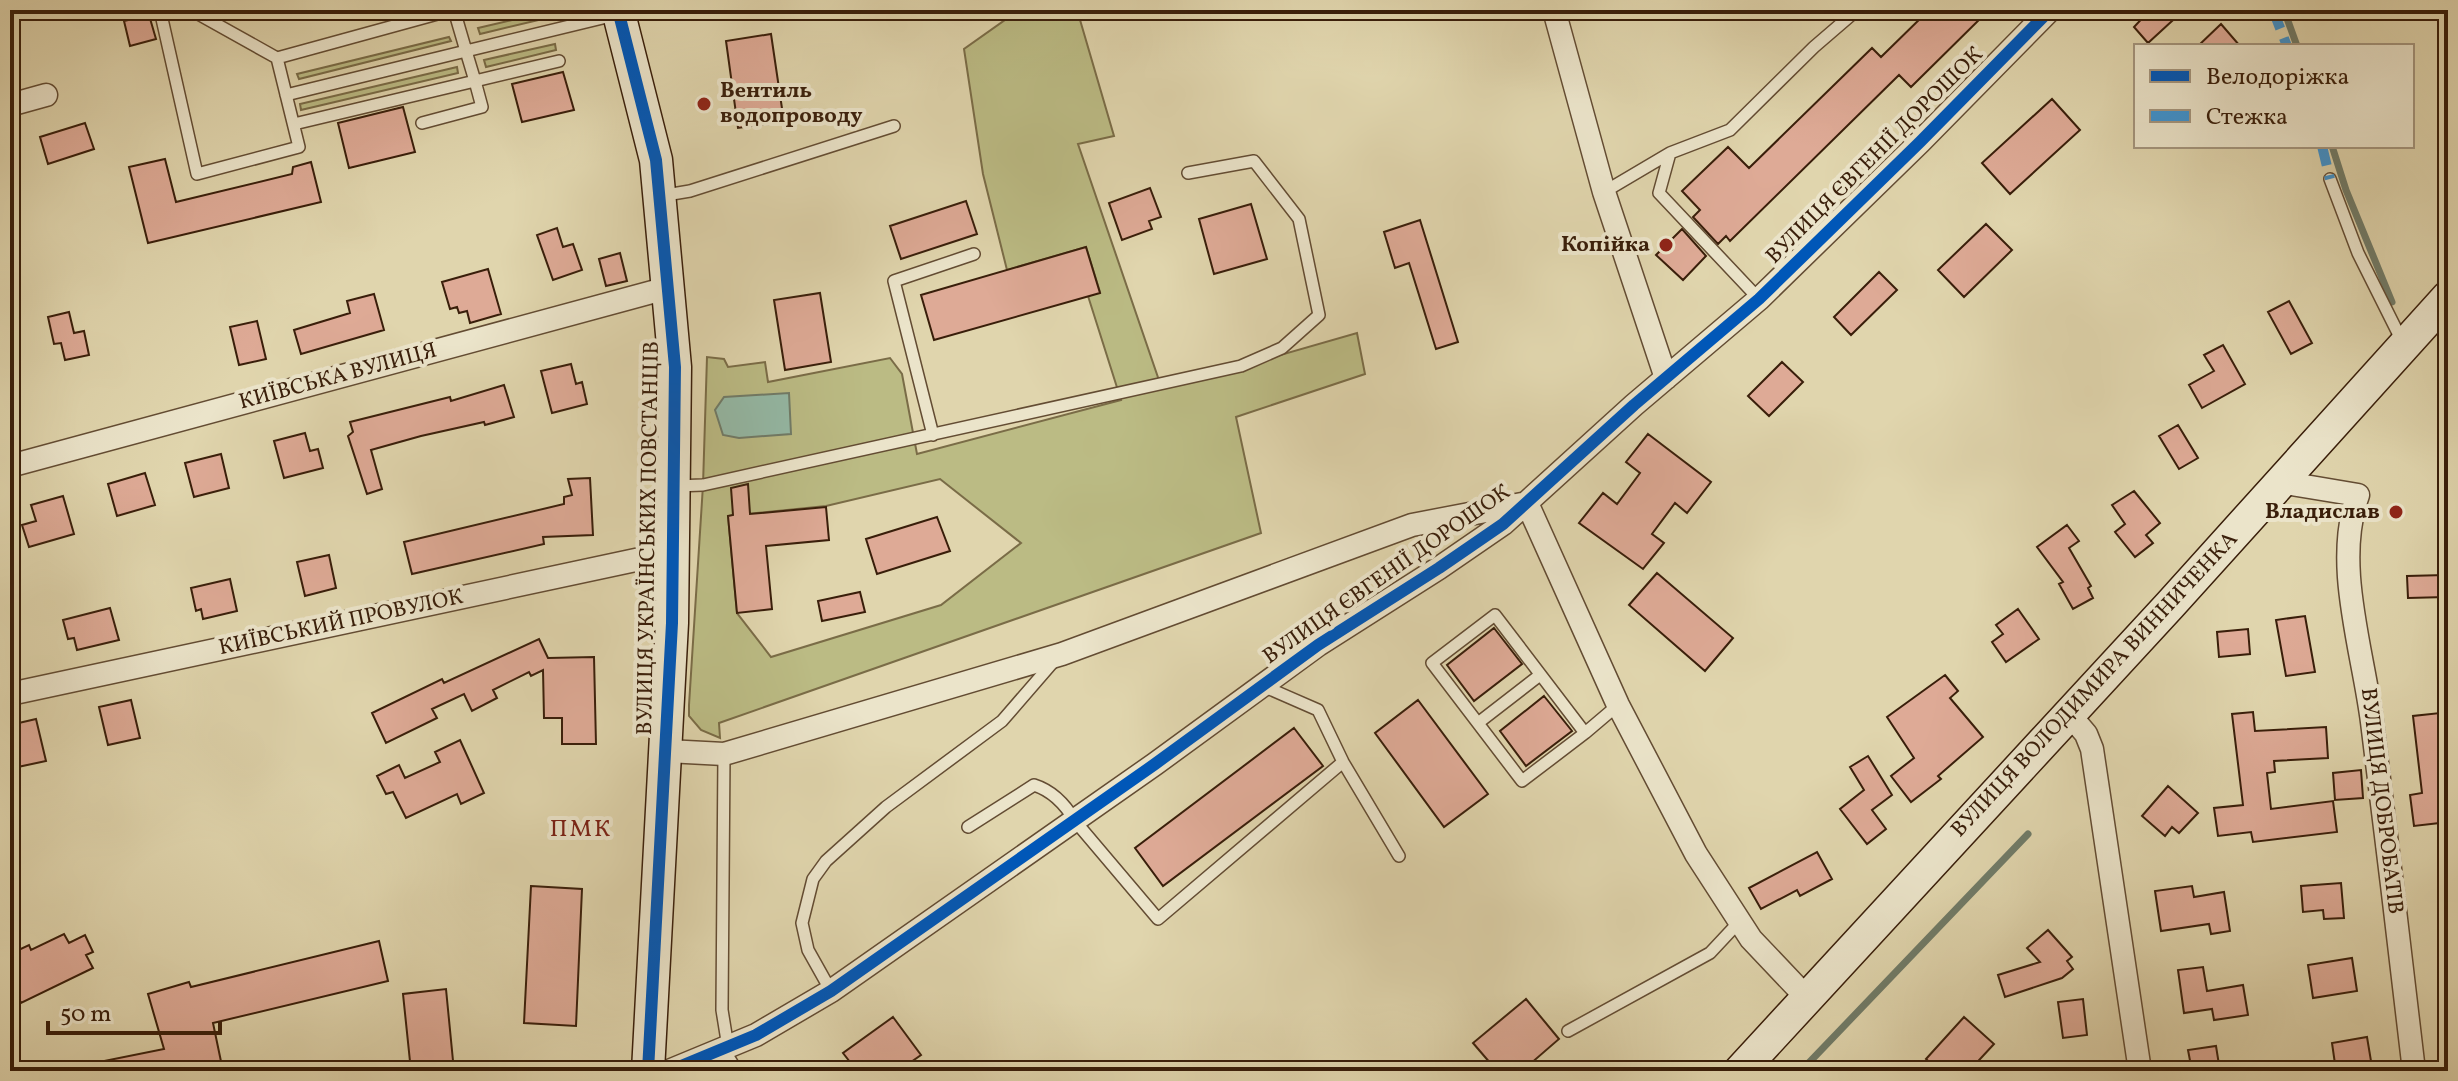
<svg xmlns="http://www.w3.org/2000/svg" width="2458" height="1081" font-family="Vollkorn,serif">
<style>
.green{fill:#bbbb84;stroke:#7a6c47;stroke-width:2;fill-rule:evenodd}
.water{fill:#94b9a6;stroke:#707b68;stroke-width:2}
.lines{fill:none;stroke-linecap:round;stroke-linejoin:round}
.stream{stroke:#707b68;stroke-width:7}
.building{fill:#deaa96;stroke:#391e0a;stroke-width:2}
.lane-casing{stroke:#634c33;stroke-width:14}
.street-casing{stroke:#634c33;stroke-width:25}
.secondary-casing{stroke:#391e0a;stroke-width:35}
.lane{stroke:#ebe4ca;stroke-width:11}
.street{stroke:#ebe4ca;stroke-width:22}
.secondary{stroke:#ebe4ca;stroke-width:32}
.quiet{stroke:#3e94d2;stroke-width:10;stroke-dasharray:20 10;stroke-linecap:butt}
.cycleway-casing{stroke:#ebe4ca;stroke-width:17}
.cycleway{stroke:#0057b8;stroke-width:12}
.poi-dot{fill:#8f2418;stroke:#ebe4ca;stroke-width:3}
.labels{text-anchor:middle;dominant-baseline:central;stroke-width:8;stroke-linejoin:round;paint-order:stroke}
.poi-label{font-size:22px;font-weight:bold;fill:#391e0a;stroke:#ebe4ca;text-anchor:end}
.street-label{font-size:22px;fill:#391e0a;stroke:#ebe4ca}
.neighbourhood-label{font-size:24px;letter-spacing:2px;fill:#7a1f14;stroke:#ebe4ca}
</style>
<rect width="100%" height="100%" fill="#e0d5ad"/>
<filter id="stains"><feTurbulence type="fractalNoise" baseFrequency=".0025" numOctaves="4"/><feColorMatrix values="0 0 0 0 .2 0 0 0 0 .09 0 0 0 0 .02 0 0 0 .5 -.17"/></filter>
<radialGradient id="worn" r=".72"><stop offset=".6" stop-color="#630" stop-opacity="0"/><stop offset="1" stop-color="#630" stop-opacity=".3"/></radialGradient>
<path class="green" d="M1019,10h51l8,3 36,123 -36,8 84,245 195,-56 8,41 -129,43 25,116 -542,190 1,15 -19,-8 -12,-14v-11l14,-220 4,-128 17,2 4,8 37,-5 3,20 122,-24 12,16 15,80 204,-54 -33,-104 12,-4 -14,-45 -79,23 -24,-96 -19,-125zM940,479l81,64 -80,62 -170,52 -34,-44 -9,-97 98,-10z
M546,12l1,6 -67,16 -2,-6z
M449,37l2,4 -152,38 -2,-5z
M555,44l1,6 -70,17 -2,-7z
M457,67l1,6 -157,37 -1,-6z"/>
<path class="water" d="M789,393l2,41 -52,4 -16,-3 -8,-25 9,-13z"/>
<g class="lines">
<path class="stream" d="M2284,10l13,36
M2332,146l14,44 46,112
M1801,1071l227,-237"/>
</g>
<path class="building" d="M1929,10h60l-78,77 -12,-12 -169,166 -4,-5 -8,8 -25,-27 7,-7 -18,-19 46,-44 21,21 123,-120 9,9z
M2150,10h34l-36,33 -14,-16z
M149,15l7,24 -26,7 -6,-25z
M2221,24l19,22h-42z
M771,34l13,88 -46,6 -12,-87z
M563,72l11,38 -52,12 -10,-38z
M2052,99l28,31 -70,64 -28,-31z
M403,107l12,45 -66,16 -11,-45z
M85,123l9,26 -46,15 -8,-27z
M165,159l11,43 116,-28 1,-7 18,-5 10,40 -173,41 -19,-76z
M1150,188l11,29 -12,4 3,8 -30,11 -13,-37z
M966,201l11,33 -76,25 -11,-33z
M1251,204l16,55 -53,15 -15,-55z
M1420,220l38,122 -22,7 -27,-86 -14,5 -11,-36z
M1986,224l26,26 -48,47 -26,-27z
M557,228l6,19 10,-3 9,26 -29,10 -16,-45z
M1682,229l24,27 -23,24 -27,-25z
M1086,247l14,46 -166,47 -13,-45z
M620,253l7,28 -21,5 -7,-27z
M488,269l13,45 -31,9 -3,-12 -8,2 -2,-6 -7,2 -8,-27z
M1879,272l18,18 -46,45 -17,-18z
M820,293l11,69 -46,8 -11,-70z
M374,294l10,36 -83,24 -7,-24 56,-17 -3,-12z
M2289,301l23,42 -21,11 -23,-42z
M69,312l5,21 10,-2 5,24 -24,5 -4,-17 -7,1 -6,-27z
M257,321l9,38 -27,6 -9,-38z
M2223,345l22,39 -43,24 -13,-23 25,-14 -10,-16z
M1782,362l21,20 -34,34 -21,-20z
M571,364l5,20 6,-2 5,22 -35,9 -11,-42z
M504,385l10,32 -29,8 -1,-3 -63,14 -50,14 11,39 -15,5 -19,-58 5,-4 -3,-10 100,-25 1,4z
M2178,425l20,33 -19,11 -20,-33z
M305,433l5,18 8,-2 5,19 -39,10 -10,-37z
M1648,434l63,48 -24,31 -12,-10 -23,31 12,9 -21,26 -64,-46 24,-30 14,11 23,-31 -14,-11z
M221,454l8,34 -35,9 -9,-34z
M145,473l10,32 -38,11 -9,-32z
M590,478l3,57 -50,2 1,7 -132,30 -8,-32 160,-38v-7l8,-2 -4,-16z
M748,484l2,30 76,-7 3,33 -63,6 6,63 -35,4 -9,-97 5,-1 -2,-27z
M2134,491l26,32 -14,12 7,8 -18,14 -20,-25 10,-8 -13,-19z
M63,496l11,38 -45,13 -7,-22 14,-4 -5,-16z
M937,517l13,34 -73,23 -11,-35z
M2067,525l12,16 -10,7 22,38 -3,2 5,10 -20,11 -14,-25 4,-2 -26,-35z
M329,555l7,33 -31,8 -8,-34z
M1657,573l76,65 -28,33 -76,-66z
M2445,575l1,22 -38,1 -1,-22z
M230,579l7,32 -34,8 -2,-10 -5,2 -5,-23z
M860,592l5,20 -43,9 -4,-20z
M110,608l9,32 -42,10 -3,-12 -6,1 -5,-19z
M2018,609l21,30 -33,23 -14,-20 11,-8 -7,-9z
M2305,616l10,56 -29,4 -10,-56z
M1494,628l28,36 -48,37 -27,-36z
M2248,629l2,25 -31,3 -2,-25z
M539,639l9,19 46,-1 2,87h-34v-26h-18l-1,-48 -12,6 -2,-4 -36,18 4,8 -25,13 -8,-17 -32,15 5,9 -51,25 -14,-30 70,-34 2,4z
M1945,675l13,16 -8,7 33,39 -45,39 3,3 -30,23 -20,-26 23,-18 -27,-41z
M1544,696l28,35 -46,35 -26,-35z
M131,700l9,38 -32,7 -9,-38z
M1418,700l70,94 -44,33 -69,-94z
M2253,712l2,19 71,-4 2,31 -54,3 1,11 -8,1 4,36 62,-8 4,31 -84,10 -2,-10 -33,4 -4,-28 29,-3 -11,-91z
M2440,713l8,75v34l-34,4 -4,-31 12,-2 -9,-77z
M36,719l10,42 -33,7 -3,-14v-29z
M1294,728l29,38 -160,120 -28,-38z
M460,740l24,53 -23,11 -4,-10 -51,24 -13,-26 -7,2 -9,-18 22,-11 6,13 35,-16 -5,-10z
M1868,756l24,39 -20,15 14,19 -19,15 -27,-35 24,-19 -14,-23z
M2361,770l2,28 -28,2 -2,-27z
M2168,786l30,27 -19,20 -7,-6 -7,9 -23,-20z
M1817,852l15,27 -32,17 -3,-6 -36,19 -12,-21z
M2341,883l3,35 -20,1 -1,-9 -20,2 -2,-26z
M531,886l51,3 -6,137 -52,-3z
M2192,886l2,11 30,-5 6,39 -19,3 -2,-10 -48,7 -6,-40z
M2048,930l24,27 -5,4 6,8 -11,9 -57,19 -7,-22 42,-13 -13,-14z
M64,934l5,9 16,-8 8,17 -7,3 7,13 -72,35 -11,-22v-27l19,-9 2,5z
M379,941l9,40 -175,42 10,48h-123l-1,-9 65,-13 -16,-55 41,-12 2,5z
M2352,958l5,33 -44,7 -5,-33z
M2203,967l4,24 36,-6 5,30 -34,5 -2,-11 -28,4 -6,-43z
M446,989l8,82h-43l-8,-77z
M1526,999l33,40 -37,32h-25l-24,-28z
M2083,999l4,36 -24,3 -5,-36z
M893,1017l28,38 -23,16h-41l-14,-18z
M1964,1017l30,27 -25,27h-30l-13,-12z
M2367,1037l5,30 -36,4 -4,-28z
M2216,1046l4,25h-28l-4,-21z"/>
<g class="lines">
<g class="lane-casing">
<path id="lane" d="M160,10l37,164 102,-27 -22,-89
M191,10l86,48 175,-48
M454,10l12,41 149,-36
M2223,13l1,-3
M286,95l180,-44 9,30 84,-20
M294,124l181,-43 7,26 -60,16
M2330,179l28,74 44,88
M1604,192l66,-39
M660,196l30,-5 204,-65
M1759,299l-100,-106 11,-40 60,-23 84,-83 43,-37
M933,435l-39,-154 80,-27
M675,486l28,-1 538,-119 41,-18 37,-33 -20,-96 -45,-58 -66,12
M1263,686l55,24 25,52 56,94
M1478,723l62,-48
M1585,733l-63,48 -90,-118 63,-48 90,118 33,-28
M724,754l-2,256 6,37
M968,827l66,-42c19,6 31,19 41,36l83,98 185,-157
M831,991l-23,-41 -6,-27 11,-44 13,-18 60,-54 116,-86 52,-60
M1568,1031l142,-78 29,-31
M724,1050l13,21"/>
</g>
<g class="street-casing">
<path id="street" d="M1554,10l50,182 62,186
M10,105l36,-10
M10,466l657,-178
M2280,482l78,13c-25,69 5,155 14,227 15,116 28,233 42,349
M10,694l663,-142
M2069,714l17,20 6,15 48,322
M667,751l57,3 338,-100 350,-129 115,-22 91,202 78,149 55,85 56,59
M669,1071l87,-36 75,-44 324,-227 163,-119 121,-77 64,-44 131,-119 125,-106 161,-157 130,-132"/>
</g>
<g class="secondary-casing">
<path id="secondary" d="M618,10l38,150 19,207 -3,256 -24,448
M1740,1071l430,-466 278,-308"/>
</g>
<use href="#lane" class="lane"/>
<use href="#street" class="street"/>
<use href="#secondary" class="secondary"/>
<path class="quiet" d="M2273,10l14,36
M2322,146l8,33"/>
<g class="cycleway-casing">
<path id="cycleway" d="M618,10l38,150 19,207 -3,256 -24,448
M669,1071l87,-36 75,-44 324,-227 163,-119 121,-77 64,-44 131,-119 125,-106 161,-157 130,-132"/>
</g>
<use href="#cycleway" class="cycleway"/>
</g>
<g class="poi-dot">
<circle cx="704" cy="104" r="8"/>
<circle cx="1666" cy="245" r="8"/>
<circle cx="2396" cy="512" r="8"/>
</g>
<g class="labels">
<g class="poi-label">
<text x="720" y="91" text-anchor="start">Вентиль<tspan x="720" dy="25">водопроводу</tspan></text>
<text x="1650" y="245">Копійка</text>
<text x="2380" y="512">Владислав</text>
</g>
<g class="street-label">
<text transform="translate(1875 156) rotate(-45)">ВУЛИЦЯ ЄВГЕНІЇ ДОРОШОК</text>
<text transform="translate(338 377) rotate(-15)">КИЇВСЬКА ВУЛИЦЯ</text>
<text transform="translate(649 538) rotate(-89)">ВУЛИЦЯ УКРАЇНСЬКИХ ПОВСТАНЦІВ</text>
<text transform="translate(1387 575) rotate(-35)">ВУЛИЦЯ ЄВГЕНІЇ ДОРОШОК</text>
<text transform="translate(341 623) rotate(-12)">КИЇВСЬКИЙ ПРОВУЛОК</text>
<text transform="translate(2095 685) rotate(-47)">ВУЛИЦЯ ВОЛОДИМИРА ВИННИЧЕНКА</text>
<text transform="translate(2381 801) rotate(83)">ВУЛИЦЯ ДОБРОБАТІВ</text>
</g>
<g class="neighbourhood-label">
<text x="581" y="830">ПМК</text>
</g>
</g>
<rect width="2458" height="1081" fill="none" stroke="#e0d5ad" stroke-width="40"/>
<rect x="12" y="12" width="2434" height="1057" fill="none" stroke="#391e0a" stroke-width="4"/>
<rect x="20" y="20" width="2418" height="1041" fill="none" stroke="#391e0a" stroke-width="2"/>
<rect x="2134" y="44" width="280" height="104" fill="#ebe4ca" stroke="#a4957d" stroke-width="2"/>
<rect x="2150" y="70" width="40" height="12" fill="#0057b8" stroke="#a4957d" stroke-width="2"/>
<text x="2206" y="84" font-size="24" fill="#391e0a">Велодоріжка</text>
<rect x="2150" y="110" width="40" height="12" fill="#3e94d2" stroke="#a4957d" stroke-width="2"/>
<text x="2206" y="124" font-size="24" fill="#391e0a">Стежка</text>
<path d="M48 1021v12h172v-12" fill="none" stroke="#391e0a" stroke-width="4"/>
<text x="60" y="1021" font-size="24" fill="#391e0a" stroke="#ebe4ca" stroke-width="6" paint-order="stroke">50 m</text>
<rect width="100%" height="100%" filter="url(#stains)"/>
<rect width="100%" height="100%" fill="url(#worn)"/>
</svg>
